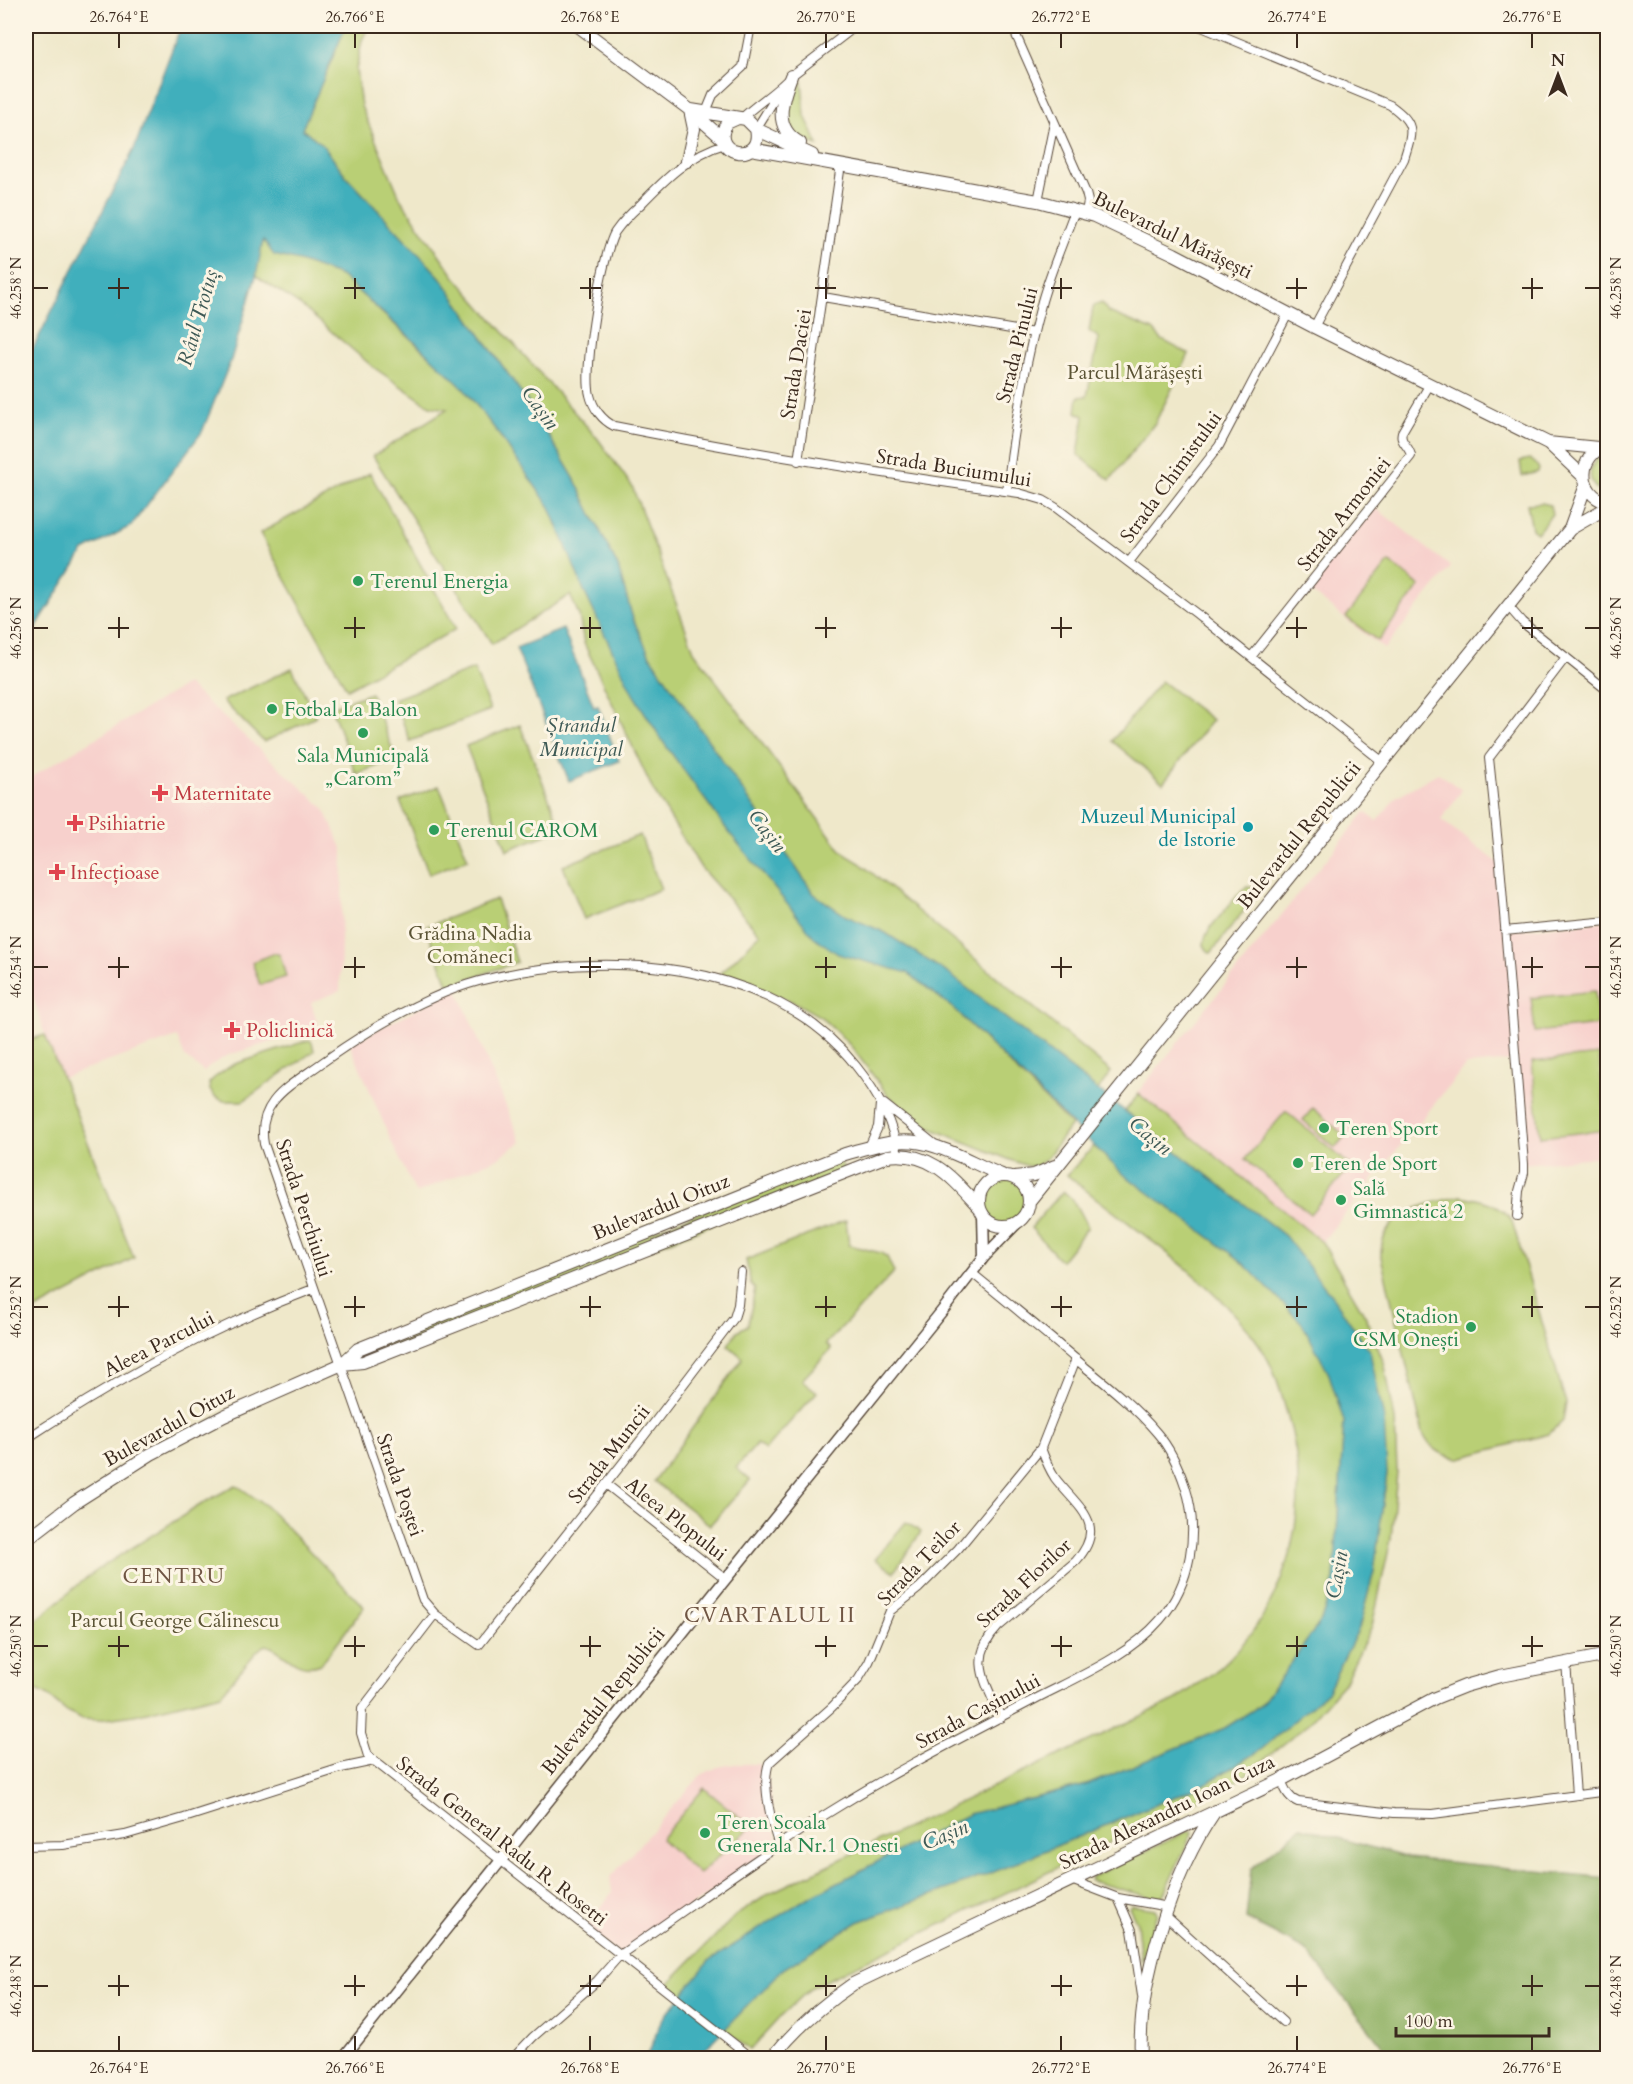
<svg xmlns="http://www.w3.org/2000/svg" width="1633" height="2084" font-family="Cardo,serif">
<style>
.built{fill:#f7d0cc}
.green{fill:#b9cf74;stroke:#7a7c49;stroke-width:1.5}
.forest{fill:#92b266;stroke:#666e42;stroke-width:1.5}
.water{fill:#40afbc;stroke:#3e6c6d;stroke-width:1.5}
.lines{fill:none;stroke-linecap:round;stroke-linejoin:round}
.minor-casing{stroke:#564638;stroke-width:10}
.tertiary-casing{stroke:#564638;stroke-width:13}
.secondary-casing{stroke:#564638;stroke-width:14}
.primary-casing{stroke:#564638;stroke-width:14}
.minor{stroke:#fff;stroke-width:8}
.tertiary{stroke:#fff;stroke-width:10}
.secondary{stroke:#fff;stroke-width:12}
.primary{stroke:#fff;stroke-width:12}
.ticks{fill:none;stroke:#3b2a1e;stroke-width:2}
.leisure-dot{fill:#2e9e5b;stroke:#fcf5e5;stroke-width:2}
.health-dot{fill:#e0444e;stroke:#fcf5e5;stroke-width:2}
.culture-dot{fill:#0f9aa8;stroke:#fcf5e5;stroke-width:2}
.labels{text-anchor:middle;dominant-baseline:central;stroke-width:6;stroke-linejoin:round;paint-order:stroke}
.street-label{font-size:20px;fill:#3b2a1e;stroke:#fcf5e5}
.park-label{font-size:20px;fill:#5a5334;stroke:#fcf5e5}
.leisure-label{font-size:20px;fill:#27864d;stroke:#fcf5e5;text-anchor:start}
.health-label{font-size:20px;fill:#be3a42;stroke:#fcf5e5;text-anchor:start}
.culture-label{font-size:20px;fill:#0d838f;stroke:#fcf5e5;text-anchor:end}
.water-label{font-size:21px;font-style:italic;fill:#3d5955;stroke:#fcf5e5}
.neighbourhood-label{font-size:21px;letter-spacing:1.5px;fill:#705644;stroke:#fcf5e5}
.neatline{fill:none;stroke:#3b2a1e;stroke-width:2}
.ticks-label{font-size:15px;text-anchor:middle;fill:#3b2a1e}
</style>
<rect width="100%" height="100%" fill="#fcf5e5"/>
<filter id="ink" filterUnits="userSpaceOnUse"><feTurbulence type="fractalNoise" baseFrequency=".0167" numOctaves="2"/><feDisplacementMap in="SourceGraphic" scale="12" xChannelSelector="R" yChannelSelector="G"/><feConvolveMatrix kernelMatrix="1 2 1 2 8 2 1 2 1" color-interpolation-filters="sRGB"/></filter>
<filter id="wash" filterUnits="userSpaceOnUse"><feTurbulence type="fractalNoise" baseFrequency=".008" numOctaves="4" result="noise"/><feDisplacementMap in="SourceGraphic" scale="24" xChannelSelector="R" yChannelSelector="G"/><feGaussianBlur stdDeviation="1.35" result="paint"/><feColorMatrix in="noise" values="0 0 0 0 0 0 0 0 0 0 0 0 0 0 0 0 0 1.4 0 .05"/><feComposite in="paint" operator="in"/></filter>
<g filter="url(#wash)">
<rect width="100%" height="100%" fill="#efe8ca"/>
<path class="built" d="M1372,505l79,62 -67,82 -77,-60z
M187,684l137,124 19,42 -3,141 -29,11 8,26 -91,27 -17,10 -7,7 -19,-15 -8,-20 -115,41 -20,-52 -16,-52v-194z
M1438,773l24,17 -21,30 59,44 5,67 102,-10v235l-83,8 -9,-103 -49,4 -144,177 -185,-149 228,-281 12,9 19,-24z
M457,988l64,154 -25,17 -80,34 -24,-50 -42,-99z
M735,1764h24l8,11 12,71 -159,109 -34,-27 26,-36 -2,-14 91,-103 17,-8z"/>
<path class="green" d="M346,26h23l-7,14 -6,30 5,36 40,94 54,77 143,162 34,47 62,165 146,198 8,7 12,7 251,209 -13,18 -149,-116 -65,-42 -38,-16 -32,-22 -164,-238 -17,-37 -15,-52 -44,-89 -42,-70 -92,-131 -94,-101 -25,-33 -19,-14z
M802,81l3,35 13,29 -18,-6 -10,-13 -4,-15 5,-19z
M263,239l36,22 42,15 105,95 18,18 31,40 55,78 35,86 48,101 31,49 64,88 226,178 117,116 -24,33 -10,8h-9l-15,-5 -83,-33 -22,-15 -20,-18 -38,-50 -29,-28 -27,-15 -74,-28 40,-40 -59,-66 -48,-78 -69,-147 -5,-28 -9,-20 -78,49 -119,-188 74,-47 -17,-3 -57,-39 -73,-62 -44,-29z
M1102,303l6,9 45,18 9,10 27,14 -34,69 -45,57 -32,-25 6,-39 -8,-4 2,-15 9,-1 12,-58 -10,-7 4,-23 2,-3z
M1607,451v44c-24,-10 -20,-33 0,-44z
M1530,459l6,5 3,5 -1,3 -16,4 -2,-15z
M370,473l86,156 -109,60 -87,-156z
M1542,503l8,2 2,9 -15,19 -5,-4 -5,-25z
M1389,562l31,24 -42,55 -32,-24z
M292,668l24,49 -52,25 -41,-41z
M474,669l16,41 -80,31 -16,-42z
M1161,681l51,39 -49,63 -51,-42z
M371,693l25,66 -40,15 -25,-67z
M520,725l41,104 -54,21 -41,-104z
M439,786l29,73 -39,15 -29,-73z
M640,835l21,54 -77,30 -21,-53z
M1247,887l14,2 -50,64 -4,-3 -3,-5 1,-7 5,-10 32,-38z
M496,899l21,63 -68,24 -23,-59z
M275,953l5,2 6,22 -26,8 -8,-23z
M1595,991l3,34 -63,7 -4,-34z
M45,1035l89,223 -108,57v-274z
M309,1040l3,2 2,9 -71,50h-19l-9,-4 -5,-7 -1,-7 5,-5 18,-13z
M1599,1055l8,75 -67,7 -8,-75z
M1139,1094l183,148 44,75 19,49 10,54 2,52 -6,67 -19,87 -28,57 -36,41 -66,54 -430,209 -31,29 -31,34 -26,-21 59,-60 75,-47 131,-48 218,-91 55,-34 65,-57 32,-64 15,-57 13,-98 -102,-237 -160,-125z
M1313,1108l32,28 -10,12 -32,-28z
M1286,1111l65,55 -41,48 -65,-55z
M1094,1146l28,27 117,86 63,64 27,51 15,47 -10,159 -13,41 -60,84 -36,23 -138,57 -118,29 -165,86 -95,61 -28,35 -14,-11 68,-69 35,-23 405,-193c19,-13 41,-27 57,-44 61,-64 81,-158 55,-242 -8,-29 -15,-54 -34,-78 -47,-62 -126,-111 -186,-161z
M839,1157l6,15 -482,190 -5,-13z
M980 1201a25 25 0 1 1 50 0a25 25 0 1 1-50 0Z
M1063,1191l9,8 16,28 -27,34 -30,-33z
M1460,1196c20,3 41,7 52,25l54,182 -3,17 -14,14 -89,24c-16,-1 -30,-9 -37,-24l-42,-177c-2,-45 46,-53 79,-61z
M846,1220l3,25 32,8 6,4 7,15 -68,72 5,5 -29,31 15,12 -52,58 -8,-6 -21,24 14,12 -40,45 -56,-44 89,-123 -15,-13 9,-14 11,-6 7,-36 -4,-4 -5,-25z
M236,1485l29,20 99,102 -43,57c-26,10 -34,-13 -55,-19l-8,5 -37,44 -87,21 -36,5 -15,-1 -17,-8 -21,-17 -6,-3h-10l-3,-3v-59l59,-50 21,-15 99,-62z
M906,1522l15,10 -27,40 -19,-13z
M704,1788l47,39 -52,47 -38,-35z
M1188,1831h4v2l-30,65h-8l-64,-17 1,-3 7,-4z
M1131,1905l24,4 2,4 -16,49 -4,-39 -8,-16z"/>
<path class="forest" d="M1301,1827l107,31 199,20v180h-219l-7,-14 -74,-93 -61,-32 5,-50z"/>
<path class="water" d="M181,26h165l-44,103 19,14 25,33 94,101 92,131 42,70 44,89 15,52 17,37 164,238 32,22 38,16 65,42 336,262 52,67 33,49 14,67 3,54 -13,98 -15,57 -32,64 -65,57 -55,34 -218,91 -131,48 -75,47 -86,89h-50l14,-37 48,-60 95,-61 165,-86 118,-29 138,-57 36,-23 60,-84 13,-41 10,-159 -15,-47 -27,-51 -63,-64 -117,-86 -168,-164 -46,-36 -70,-19 -24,-17 -86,-106 -64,-88 -31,-49 -48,-101 -35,-86 -55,-78 -31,-40 -52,-50 -71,-63 -42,-15 -25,-6 -11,-15 -7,36 -25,84 -29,72 -71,94 -47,25 -58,92v-281l108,-213z
M563,629l31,78 4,-1 21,55 -50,20 -53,-133z"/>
</g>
<g filter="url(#ink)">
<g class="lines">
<g class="minor-casing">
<path id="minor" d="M1012,26l74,167 2,8 -2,12
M1199,26l191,79c26,19 23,25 14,54l-90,168
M706,112l7,-17 30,-28 8,-41
M742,118c15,-15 35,-26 49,-42l65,-50
M756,129l25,-40
M725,144c-35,10 -60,35 -85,61 -9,8 -18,17 -25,27 -13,22 -32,138 -25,163 3,13 12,25 24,31 135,27 270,48 405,67l24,7 12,7 142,107 186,148
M1038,201l16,-78
M823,297l211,36
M798,461l43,-297
M1007,491c7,-64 18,-128 35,-190 9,-31 22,-61 33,-91
M1129,562l90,-116 69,-132
M1508,606l14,16 86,69
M1251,657l160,-201c-1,-10 -12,-13 -9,-24l28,-48
M1505,931l103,-10
M884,1104l49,39
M869,1147l9,-20 2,-23
M1517,1216l2,-25 5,-18v-9l-24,-300 -11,-106 77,-101
M741,1272l-3,33 -4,13 -90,118 -165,209 -44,-31 -12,-14 -159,-456c-8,-44 28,-59 59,-82 45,-32 102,-66 156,-81 123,-32 292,-23 377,85 21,26 37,55 42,89
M26,1439c88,-58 188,-113 287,-150
M606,1484l120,95
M435,1614l-73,95 -1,24 7,23 384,302
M1566,1662l10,133
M1001,1718c-15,-36 -34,-59 -3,-91l78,-66c33,-37 1,-54 -21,-83 -6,-9 -10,-19 -14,-30
M1281,1780c4,9 7,18 17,22l96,11 39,1 175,-23
M26,1846l37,-1 62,-10 59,-17 157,-50 33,-7
M779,1846c-7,-21 -18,-62 -10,-83l63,-56 26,-27 11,-18 21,-51 29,-23 39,-39 83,-101 35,-89
M1071,1880l47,18 14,32 10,66
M1118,1898l51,9
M1166,1916l117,106
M513,2058l20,-21 64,-56 23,-26c73,-50 145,-104 221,-150 63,-39 130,-72 196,-107 41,-21 93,-43 123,-78 31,-36 40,-89 25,-134 -6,-18 -15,-38 -28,-53 -20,-24 -47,-46 -72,-66 -37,-32 -75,-63 -113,-94"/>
</g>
<g class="tertiary-casing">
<path id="tertiary" d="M983,1214l1,43
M343,2058l373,-467 230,-285 38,-49 33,-34"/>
</g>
<g class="secondary-casing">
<path id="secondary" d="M772,2058c23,-29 50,-53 81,-74l428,-204 154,-82 30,-12 35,-10 108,-21
M1141,2058c-4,-74 31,-185 74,-247"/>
</g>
<g class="primary-casing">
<path id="primary" d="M578,26l112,84 33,29
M791,76c-9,24 -19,52 9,67
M691,110l55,9 10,10 56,26
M738,118l-11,5c-20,32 37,43 29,6
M751,149l287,52 56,15 80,38 140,73 234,116 36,34
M687,161l7,-32 -4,-19
M1548,443l50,5
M1608,445c-31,9 -32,49 0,58
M1570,529l38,-22
M979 1201a25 25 0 1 1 50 0a25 25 0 1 1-50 0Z
M1014,1177l20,-2 21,-9
M1030,1200l540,-671 16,-44
M342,1364l21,-2 524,-206c44,-6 66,23 93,52
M26,1540l48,-37 77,-49 73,-38 118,-52 16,-15 487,-195c17,-5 33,-10 50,-12 38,-5 73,20 107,33"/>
</g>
<use href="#minor" class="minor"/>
<use href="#tertiary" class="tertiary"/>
<use href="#secondary" class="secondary"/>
<use href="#primary" class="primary"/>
</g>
</g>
<path class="ticks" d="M119,33v15M355,33v15M590,33v15M826,33v15M1061,33v15M1297,33v15M1532,33v15M119,278v21M355,278v21M590,278v21M826,278v21M1061,278v21M1297,278v21M1532,278v21M33,288h15M108,288h21M344,288h21M580,288h21M815,288h21M1051,288h21M1286,288h21M1522,288h21M1585,288h15M119,617v21M355,617v21M590,617v21M826,617v21M1061,617v21M1297,617v21M1532,617v21M33,628h15M108,628h21M344,628h21M580,628h21M815,628h21M1051,628h21M1286,628h21M1522,628h21M1585,628h15M119,957v21M355,957v21M590,957v21M826,957v21M1061,957v21M1297,957v21M1532,957v21M33,967h15M108,967h21M344,967h21M580,967h21M815,967h21M1051,967h21M1286,967h21M1522,967h21M1585,967h15M119,1296v21M355,1296v21M590,1296v21M826,1296v21M1061,1296v21M1297,1296v21M1532,1296v21M33,1307h15M108,1307h21M344,1307h21M580,1307h21M815,1307h21M1051,1307h21M1286,1307h21M1522,1307h21M1585,1307h15M119,1636v21M355,1636v21M590,1636v21M826,1636v21M1061,1636v21M1297,1636v21M1532,1636v21M33,1646h15M108,1646h21M344,1646h21M580,1646h21M815,1646h21M1051,1646h21M1286,1646h21M1522,1646h21M1585,1646h15M119,1975v21M355,1975v21M590,1975v21M826,1975v21M1061,1975v21M1297,1975v21M1532,1975v21M33,1986h15M108,1986h21M344,1986h21M580,1986h21M815,1986h21M1051,1986h21M1286,1986h21M1522,1986h21M1585,1986h15M119,2036v15M355,2036v15M590,2036v15M826,2036v15M1061,2036v15M1297,2036v15M1532,2036v15"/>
<g class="leisure-dot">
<circle cx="358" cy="581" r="6"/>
<circle cx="272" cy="709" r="6"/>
<circle cx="363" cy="733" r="6"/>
<circle cx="434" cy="830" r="6"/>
<circle cx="1324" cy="1128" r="6"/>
<circle cx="1298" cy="1163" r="6"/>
<circle cx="1341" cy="1200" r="6"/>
<circle cx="1471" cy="1327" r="6"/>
<circle cx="705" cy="1833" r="6"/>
</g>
<g class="health-dot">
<path d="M157 784h6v6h6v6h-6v6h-6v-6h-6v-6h6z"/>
<path d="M72 814h6v6h6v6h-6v6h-6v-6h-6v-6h6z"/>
<path d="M54 863h6v6h6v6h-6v6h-6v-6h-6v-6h6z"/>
<path d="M229 1021h6v6h6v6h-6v6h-6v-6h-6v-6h6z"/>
</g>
<circle class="culture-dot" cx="1248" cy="827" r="6"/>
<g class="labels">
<g class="street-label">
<text transform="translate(1173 235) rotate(26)">Bulevardul Mărășești</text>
<text transform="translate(1017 345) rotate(-76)">Strada Pinului</text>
<text transform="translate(796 364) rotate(-81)">Strada Daciei</text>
<text transform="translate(954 468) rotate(9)">Strada Buciumului</text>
<text transform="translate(1171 477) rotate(-54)">Strada Chimistului</text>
<text transform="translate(1344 514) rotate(-52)">Strada Armoniei</text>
<text transform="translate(1299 835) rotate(-51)">Bulevardul Republicii</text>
<text transform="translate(661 1207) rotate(-22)">Bulevardul Oituz</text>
<text transform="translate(304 1208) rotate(72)">Strada Perchiului</text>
<text transform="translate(159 1344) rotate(-27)">Aleea Parcului</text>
<text transform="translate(169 1426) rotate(-29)">Bulevardul Oituz</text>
<text transform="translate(609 1454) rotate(-52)">Strada Muncii</text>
<text transform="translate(400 1485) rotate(71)">Strada Poștei</text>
<text transform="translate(676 1519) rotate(38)">Aleea Plopului</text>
<text transform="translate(919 1563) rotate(-46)">Strada Teilor</text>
<text transform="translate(1024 1583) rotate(-43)">Strada Florilor</text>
<text transform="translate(603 1701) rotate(-51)">Bulevardul Republicii</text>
<text transform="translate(978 1711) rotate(-28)">Strada Cașinului</text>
<text transform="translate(1167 1812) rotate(-26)">Strada Alexandru Ioan Cuza</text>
<text transform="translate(502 1841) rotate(38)">Strada General Radu R. Rosetti</text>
</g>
<g class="park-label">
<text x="1135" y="372">Parcul Mărășești</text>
<text x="470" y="933">Grădina Nadia<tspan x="470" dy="23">Comăneci</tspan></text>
<text x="175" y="1620">Parcul George Călinescu</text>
</g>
<g class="leisure-label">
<text x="370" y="581">Terenul Energia</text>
<text x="284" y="709">Fotbal La Balon</text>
<text x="363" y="755" text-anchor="middle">Sala Municipală<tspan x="363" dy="23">„Carom”</tspan></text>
<text x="446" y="830">Terenul CAROM</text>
<text x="1336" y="1128">Teren Sport</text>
<text x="1310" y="1163">Teren de Sport</text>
<text x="1353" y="1188">Sală<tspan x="1353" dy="23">Gimnastică 2</tspan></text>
<text x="1459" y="1316" text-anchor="end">Stadion<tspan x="1459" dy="23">CSM Onești</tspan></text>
<text x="717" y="1822">Teren Scoala<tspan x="717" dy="23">Generala Nr.1 Onesti</tspan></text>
</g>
<g class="health-label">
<text x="174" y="793">Maternitate</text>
<text x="88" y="823">Psihiatrie</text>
<text x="70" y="872">Infecțioase</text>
<text x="246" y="1030">Policlinică</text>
</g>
<g class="culture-label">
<text x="1236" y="816">Muzeul Municipal<tspan x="1236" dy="23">de Istorie</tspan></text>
</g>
<g class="water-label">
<text transform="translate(198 318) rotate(-74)">Râul Trotuș</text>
<text transform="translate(540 408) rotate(54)">Cașin</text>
<text x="581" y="725">Ștrandul<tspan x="581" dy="24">Municipal</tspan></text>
<text transform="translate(767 831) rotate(52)">Cașin</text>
<text transform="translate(1150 1136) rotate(39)">Cașin</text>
<text transform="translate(1337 1575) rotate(-80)">Cașin</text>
<text transform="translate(945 1835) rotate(-23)">Cașin</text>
</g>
<g class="neighbourhood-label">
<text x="174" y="1576">CENTRU</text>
<text x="770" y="1615">CVARTALUL II</text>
</g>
</g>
<rect width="1633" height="2084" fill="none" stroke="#fcf5e5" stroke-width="66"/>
<g transform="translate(1558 75)" stroke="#fcf5e5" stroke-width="4.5" paint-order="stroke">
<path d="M0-4.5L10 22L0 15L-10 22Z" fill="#3b2a1e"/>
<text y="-9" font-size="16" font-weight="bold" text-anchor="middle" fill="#3b2a1e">N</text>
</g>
<path d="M1396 2027v9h153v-9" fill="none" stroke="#3b2a1e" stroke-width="3"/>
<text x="1405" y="2027" font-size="18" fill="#3b2a1e" stroke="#fcf5e5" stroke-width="4.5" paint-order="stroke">100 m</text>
<rect x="33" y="33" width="1567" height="2018" class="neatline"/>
<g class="ticks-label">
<text x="119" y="22">26.764°E</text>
<text x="355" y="22">26.766°E</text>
<text x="590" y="22">26.768°E</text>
<text x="826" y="22">26.770°E</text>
<text x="1061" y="22">26.772°E</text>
<text x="1297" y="22">26.774°E</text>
<text x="1532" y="22">26.776°E</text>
<text transform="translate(16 288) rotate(-90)" y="5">46.258°N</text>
<text transform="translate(1616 288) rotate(-90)" y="5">46.258°N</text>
<text transform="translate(16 628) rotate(-90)" y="5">46.256°N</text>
<text transform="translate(1616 628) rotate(-90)" y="5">46.256°N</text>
<text transform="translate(16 967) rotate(-90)" y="5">46.254°N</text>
<text transform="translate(1616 967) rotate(-90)" y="5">46.254°N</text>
<text transform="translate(16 1307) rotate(-90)" y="5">46.252°N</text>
<text transform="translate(1616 1307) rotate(-90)" y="5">46.252°N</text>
<text transform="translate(16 1646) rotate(-90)" y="5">46.250°N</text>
<text transform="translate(1616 1646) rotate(-90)" y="5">46.250°N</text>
<text transform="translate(16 1986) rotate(-90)" y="5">46.248°N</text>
<text transform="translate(1616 1986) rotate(-90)" y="5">46.248°N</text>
<text x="119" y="2073">26.764°E</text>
<text x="355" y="2073">26.766°E</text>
<text x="590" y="2073">26.768°E</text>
<text x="826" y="2073">26.770°E</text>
<text x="1061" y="2073">26.772°E</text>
<text x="1297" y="2073">26.774°E</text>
<text x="1532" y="2073">26.776°E</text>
</g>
</svg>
